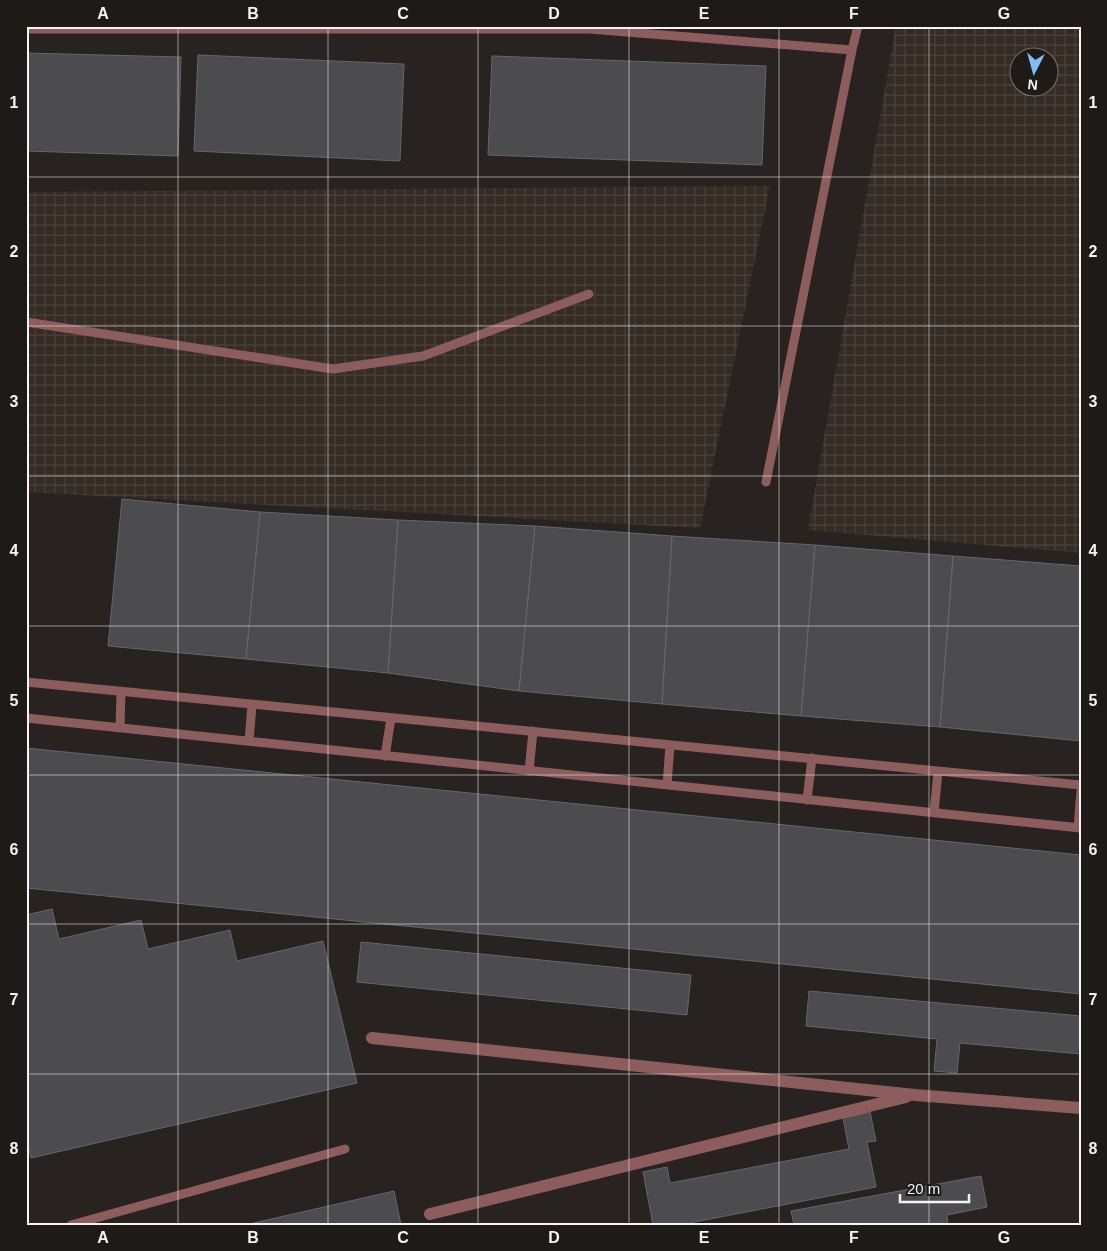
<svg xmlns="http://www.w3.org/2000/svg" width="1107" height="1251" font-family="Helvetica,sans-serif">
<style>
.industrial{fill:url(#industrial-grid);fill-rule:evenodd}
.building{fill:#4b4b50;stroke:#66656b}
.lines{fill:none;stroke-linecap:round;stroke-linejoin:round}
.lane{stroke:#8c5d5c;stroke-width:9}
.street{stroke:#8c5d5c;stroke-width:12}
.grid{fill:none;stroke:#f6f3f1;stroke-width:1;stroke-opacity:0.55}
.neatline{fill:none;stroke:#f6f3f1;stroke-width:2}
.grid-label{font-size:16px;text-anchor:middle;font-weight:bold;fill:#f6f3f1}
</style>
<defs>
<pattern id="industrial-grid" width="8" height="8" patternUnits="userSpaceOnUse" patternTransform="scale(1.25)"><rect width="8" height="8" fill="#352c25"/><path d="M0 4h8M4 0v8" fill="none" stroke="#49413a"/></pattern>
</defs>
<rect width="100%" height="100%" fill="#282321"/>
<path class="industrial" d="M896,26h185v527l-273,-23zM1020,58h30v30h-30z
M770,186l-70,342 -674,-36v-300z"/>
<path class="building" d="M26,53l155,4 -3,99 -152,-5z
M198,55l206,9 -4,97 -206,-10z
M492,56l274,10 -4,99 -274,-10z
M122,499l138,13 -14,147 -138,-13z
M260,512l138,8 -10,153 -142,-14z
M398,520l137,6 -16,165 -131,-18z
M535,526l137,10 -10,168 -143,-13z
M672,536l143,9 -14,171 -139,-12z
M815,545l138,11 -13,171 -139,-11z
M953,556l128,10v175l-141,-14z
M26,748l1055,107v139l-1055,-106z
M52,909l7,30 82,-19 7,29 82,-19 7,31 86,-20 34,142 -326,75 -5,-21v-222z
M361,942l330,33 -4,40 -330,-33z
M809,991l272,25v38l-121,-11 -3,30 -23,-2 3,-32 -131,-13z
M870,1112l6,29 -9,1 9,45 -197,38h-26l-10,-53 24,-5 3,16 179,-34 -6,-31z
M981,1176l6,31 -40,8 1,10h-154l-3,-14z
M394,1191l7,34h-156z"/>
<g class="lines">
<path class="lane" d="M26,29h563l263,21 -86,432
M852,50l6,-24
M26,322l307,47 90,-13 166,-62
M26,682l1055,103
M26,718l1055,110
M120,728l1,-36
M249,741l3,-36
M385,756l6,-38
M529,771l4,-40
M667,785l3,-40
M807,800l5,-42
M934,813l4,-42
M1078,828l3,-37
M71,1225l274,-76"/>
<path class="street" d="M372,1038l543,57 166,13
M430,1214l476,-117"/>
</g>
<path class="grid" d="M178,26v1199M328,26v1199M478,26v1199M629,26v1199M779,26v1199M929,26v1199M26,177h1055M26,326h1055M26,476h1055M26,626h1055M26,775h1055M26,924h1055M26,1074h1055"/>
<rect width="1107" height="1251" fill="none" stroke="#1e1a17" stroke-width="55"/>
<g transform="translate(1034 72) rotate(186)"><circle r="24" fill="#1e1a17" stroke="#74716e"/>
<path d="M0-4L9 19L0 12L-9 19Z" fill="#7dbef9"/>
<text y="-8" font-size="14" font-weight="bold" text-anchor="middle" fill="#f6f3f1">N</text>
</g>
<path d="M900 1194v8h69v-8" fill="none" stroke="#f6f3f1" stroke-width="2.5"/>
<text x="907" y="1194" font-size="15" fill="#f6f3f1" stroke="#1e1a17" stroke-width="4" paint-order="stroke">20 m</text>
<rect x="28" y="28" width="1052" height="1196" class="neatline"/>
<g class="grid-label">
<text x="103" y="19">A</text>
<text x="253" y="19">B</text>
<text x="403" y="19">C</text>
<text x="554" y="19">D</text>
<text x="704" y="19">E</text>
<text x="854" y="19">F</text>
<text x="1004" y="19">G</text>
<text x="14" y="108">1</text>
<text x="1093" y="108">1</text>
<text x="14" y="257">2</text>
<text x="1093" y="257">2</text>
<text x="14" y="407">3</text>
<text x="1093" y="407">3</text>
<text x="14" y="556">4</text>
<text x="1093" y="556">4</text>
<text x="14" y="706">5</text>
<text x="1093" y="706">5</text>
<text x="14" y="855">6</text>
<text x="1093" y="855">6</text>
<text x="14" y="1005">7</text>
<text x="1093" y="1005">7</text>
<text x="14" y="1154">8</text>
<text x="1093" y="1154">8</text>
<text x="103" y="1243">A</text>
<text x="253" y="1243">B</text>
<text x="403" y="1243">C</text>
<text x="554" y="1243">D</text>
<text x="704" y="1243">E</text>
<text x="854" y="1243">F</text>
<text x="1004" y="1243">G</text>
</g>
</svg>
